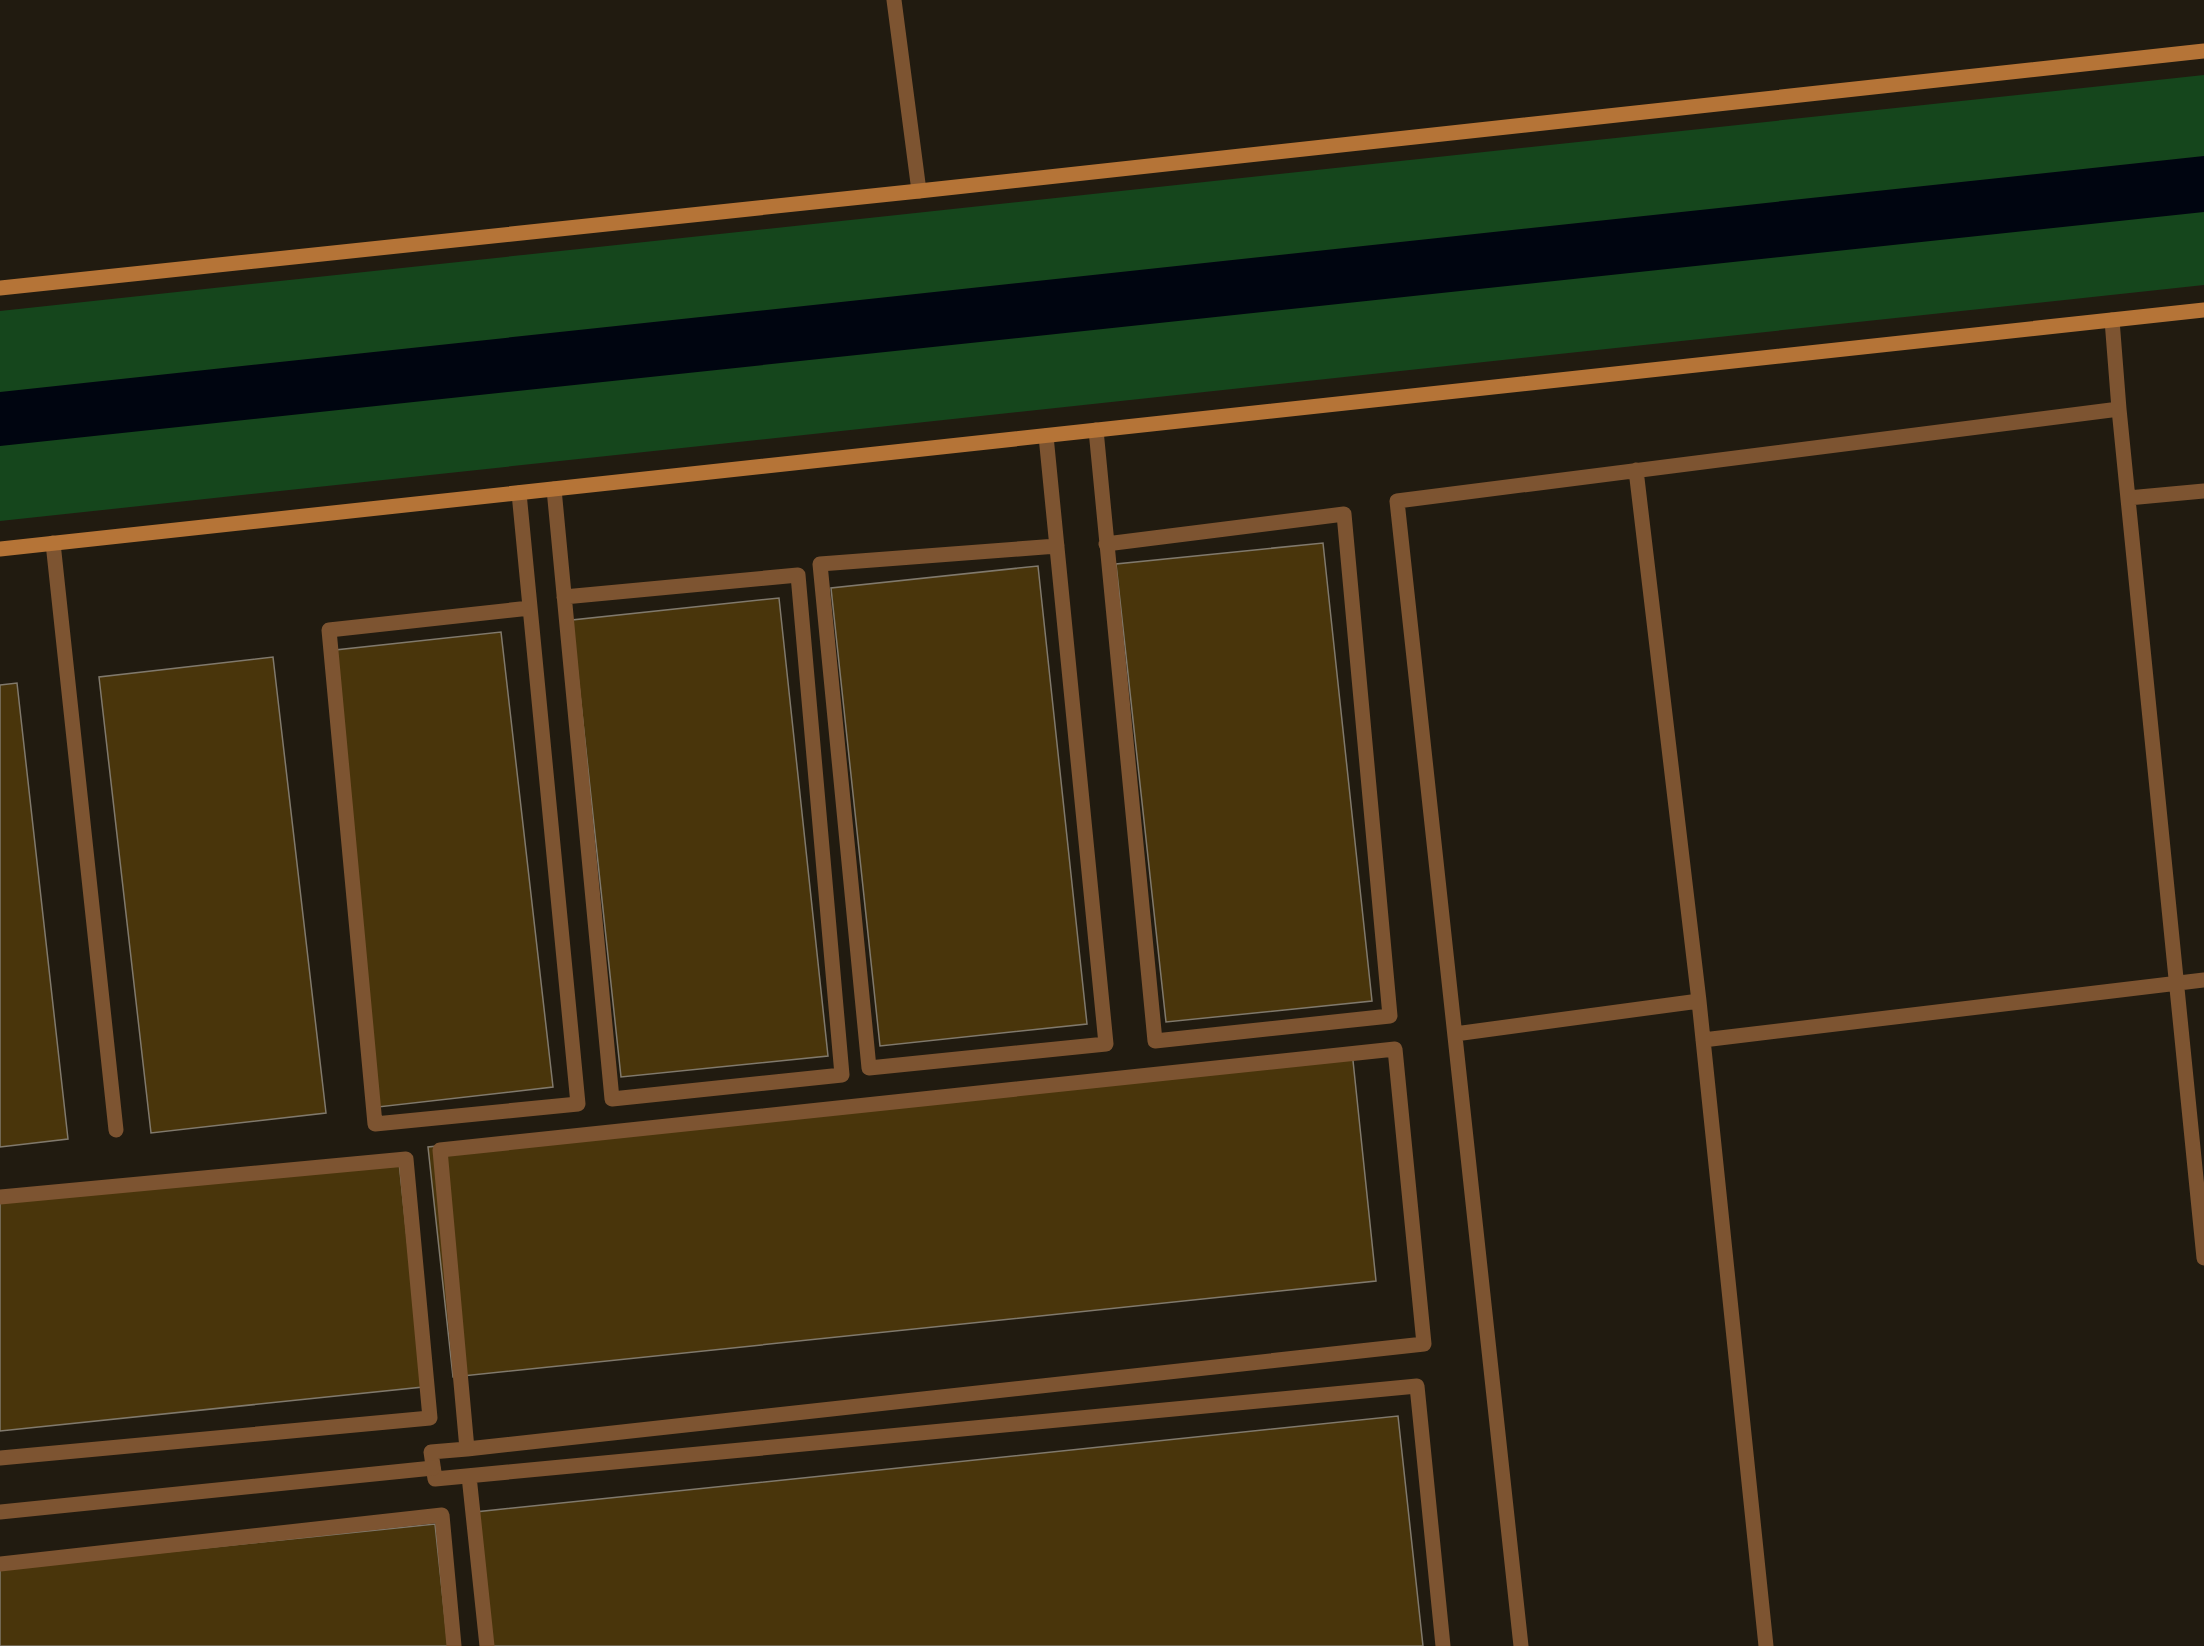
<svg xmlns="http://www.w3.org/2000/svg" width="2204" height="1646" font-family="Ubuntu,sans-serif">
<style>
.green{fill:#15461c}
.water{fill:#000510}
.building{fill:#49350b;stroke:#80796c;stroke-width:1.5}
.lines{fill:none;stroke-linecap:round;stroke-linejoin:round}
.lane{stroke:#7d5431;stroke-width:15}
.street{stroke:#7d5431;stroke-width:15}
.secondary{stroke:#b57437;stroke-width:15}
</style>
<rect width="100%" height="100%" fill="#211b10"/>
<path class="green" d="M2204,75v210l-2204,236v-210z"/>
<path class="water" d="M2204,156v56l-2204,234v-54z"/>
<path class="building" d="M1323,543l49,458 -206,21 -50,-458z
M1038,566l49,458 -207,22 -49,-458z
M779,598l49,458 -207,21 -49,-457z
M501,632l52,455 -175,20 -52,-456z
M273,657l53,456 -175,20 -52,-456z
M17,683l51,456 -68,8v-462z
M1352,1051l24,230 -923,96 -25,-230z
M399,1162l24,225 -423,44v-228z
M1398,1416l25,230h-934l-14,-134z
M435,1524l13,122h-448v-77z"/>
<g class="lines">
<path class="lane" d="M2112,320l7,89
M1096,430l59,611 235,-25 -46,-502 -238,30
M1046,436l60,608 -237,24 -49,-504 237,-18
M554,489l58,610 230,-24 -44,-500 -234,22
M519,493l59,611 -203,20 -46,-494 201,-22
M2128,498l76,-7
M53,543l63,587
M1699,1001l67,645
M1455,1034l244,-33 -63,-531
M1703,1040l501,-60
M0,1197l406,-38 24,259 -430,40
M467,1449l-27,-299 955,-101 29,295 -957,105 -36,3 4,27 982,-93 26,260
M469,1476l18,170
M0,1564l442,-49 12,131
M1521,1646l-124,-1145 722,-92 85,849"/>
<path class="street" d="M894,0l25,191
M0,1512l433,-44"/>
<path class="secondary" d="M0,288l919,-97 1285,-140
M0,549l2204,-239"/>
</g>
</svg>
